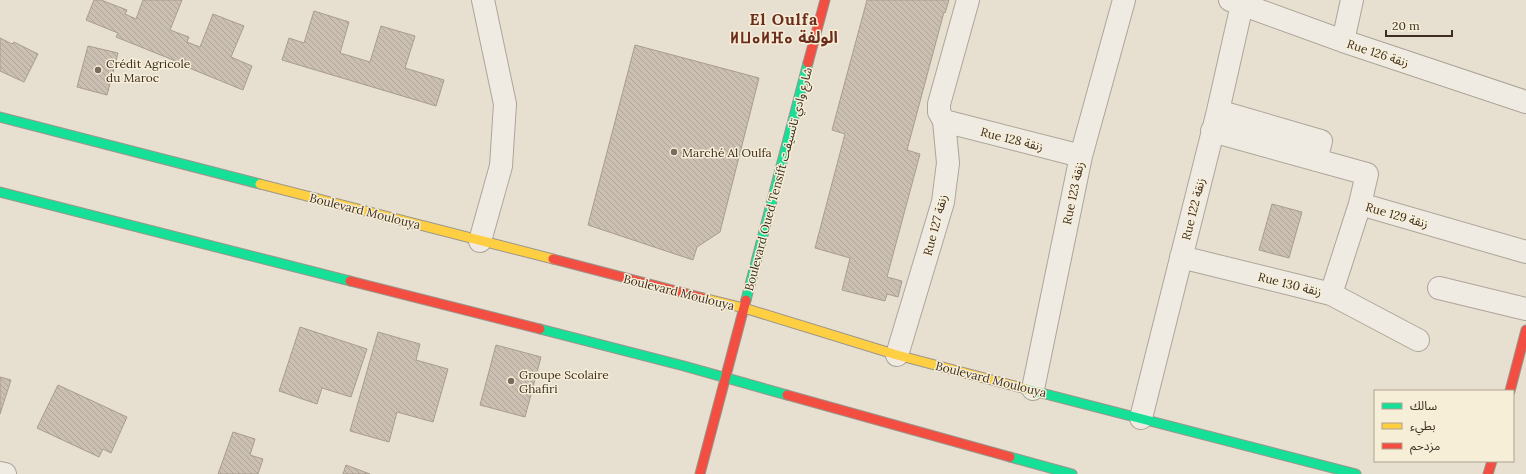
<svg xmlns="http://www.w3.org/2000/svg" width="1526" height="474" font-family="Lora,'Noto Sans Arabic','Noto Sans Tifinagh',serif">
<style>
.building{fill:url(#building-back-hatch);stroke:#a89c90}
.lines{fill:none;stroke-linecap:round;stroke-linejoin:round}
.street-casing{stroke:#ada599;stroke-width:24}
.fast-casing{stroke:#9c958a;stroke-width:11}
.slow-casing{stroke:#9c958a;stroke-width:11}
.jam-casing{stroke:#9c958a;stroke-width:11}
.street{stroke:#efebe3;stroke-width:22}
.fast{stroke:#16e098;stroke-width:9}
.slow{stroke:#ffcf43;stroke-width:9}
.jam{stroke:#f24e42;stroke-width:9}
.poi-dot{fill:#786c5e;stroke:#f7eed8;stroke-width:1.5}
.labels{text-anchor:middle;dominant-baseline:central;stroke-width:3;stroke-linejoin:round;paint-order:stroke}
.street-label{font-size:12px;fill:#3d2e20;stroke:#f7eed8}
.poi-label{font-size:12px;fill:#3d2e20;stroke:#f7eed8;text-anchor:start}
.district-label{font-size:16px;font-weight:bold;letter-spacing:1px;fill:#6b2e1e;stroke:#f7eed8}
</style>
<defs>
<pattern id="building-back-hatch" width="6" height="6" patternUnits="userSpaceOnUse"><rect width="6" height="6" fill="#cbbfb2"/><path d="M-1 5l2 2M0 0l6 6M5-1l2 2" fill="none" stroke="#afa499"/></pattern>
</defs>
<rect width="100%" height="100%" fill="#e7e0d1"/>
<path class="building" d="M94,0h7l26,10 -2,4 11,5 7,-19h39l-12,30 19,7 -2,5 13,5 13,-33 31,12 -13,31 21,9 -9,24 -66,-27 1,-1 -62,-25 2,-4 -32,-13z
M867,0h82l-4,13 -1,-1 -37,138 13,4 -33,123 15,4 -4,16 -11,-3 -2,7 -43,-11 8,-32 -35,-10 30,-114 -13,-4z
M314,11l35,11 -9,31 30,9 11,-36 34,10 -10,32 39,12 -8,26 -154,-46 7,-22 15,5z
M0,38l12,6 2,-2 24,12 -14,28 -24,-11z
M635,45l124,33 -39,154 -23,15 -4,13 -105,-35z
M88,46l30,7 -11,42 -30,-8z
M1272,204l30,8 -13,46 -30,-8z
M300,327l67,22 -16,48 -29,-9 -5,16 -38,-13z
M378,332l42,12 -4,16 32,9 -15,53 -36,-10 -8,30 -39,-11z
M496,345l45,12 -16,60 -45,-12z
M0,377l11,3 -11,34z
M58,385l69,32 -16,36 -8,-4 -4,8 -62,-29z
M233,432l22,7 -5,16 13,4 -5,15h-40z
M346,465l24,9h-27z"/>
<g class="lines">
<g class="street-casing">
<path id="street" d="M1230,0l113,41 183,61
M1343,41l9,-41
M1218,111l103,30 -5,19
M944,121l137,35
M1212,131l155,43 -7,30 -29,90
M1360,204l166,48
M480,241l21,-75 4,-62 -22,-104
M1181,257l150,37 87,46
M1439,288l87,21
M897,355l46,-153 5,-39 -4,-42 -5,-9v-8l29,-104
M1033,389l48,-233 43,-156
M1141,418l77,-307 25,-111
M0,473l5,1"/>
</g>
<g class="fast-casing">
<path id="fast" d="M0,117l260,67
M0,192l350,89
M746,300l62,-237
M540,329l144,37 103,29
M1026,389l330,85
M1010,457l62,17"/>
</g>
<g class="slow-casing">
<path id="slow" d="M260,184l293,75
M703,298l41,10 153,47 129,34"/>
</g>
<g class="jam-casing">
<path id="jam" d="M808,63l17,-63
M553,259l150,39
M350,281l190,48
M1510,391l16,-61
M787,395l223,62
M700,474l46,-174
M1488,474l4,-13"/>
</g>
<use href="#street" class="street"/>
<use href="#fast" class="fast"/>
<use href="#slow" class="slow"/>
<use href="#jam" class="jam"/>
</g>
<g class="poi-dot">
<circle cx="98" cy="70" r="4"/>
<circle cx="674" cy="152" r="4"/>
<circle cx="511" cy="381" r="4"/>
</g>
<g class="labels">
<g class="street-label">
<text transform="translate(1378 53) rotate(18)">Rue 126 زنقة</text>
<text transform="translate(1012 139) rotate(14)">Rue 128 زنقة</text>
<text transform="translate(778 179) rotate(-75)">Boulevard Oued Tensift شارع وادي تانسيفت</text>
<text transform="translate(1073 193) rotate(-78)">Rue 123 زنقة</text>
<text transform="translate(1193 209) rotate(-76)">Rue 122 زنقة</text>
<text transform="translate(365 211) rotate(14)">Boulevard Moulouya</text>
<text transform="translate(1397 215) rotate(16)">Rue 129 زنقة</text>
<text transform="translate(935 225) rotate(-75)">Rue 127 زنقة</text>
<text transform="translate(1290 284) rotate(14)">Rue 130 زنقة</text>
<text transform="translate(679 292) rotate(14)">Boulevard Moulouya</text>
<text transform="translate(991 379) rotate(14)">Boulevard Moulouya</text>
</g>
<g class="poi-label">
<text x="106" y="63">Crédit Agricole<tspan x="106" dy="14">du Maroc</tspan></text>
<text x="682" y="152">Marché Al Oulfa</text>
<text x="519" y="374">Groupe Scolaire<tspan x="519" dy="14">Ghafiri</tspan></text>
</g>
<g class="district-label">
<text x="784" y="19">El Oulfa<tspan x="784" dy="18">ⵍⵡⴰⵍⴼⴰ الولفة</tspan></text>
</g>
</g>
<rect x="1374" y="390" width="140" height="72" fill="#f7eed8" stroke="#ada18e"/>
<rect x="1382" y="403" width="20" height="6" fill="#16e098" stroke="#ada18e"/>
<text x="1410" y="410" font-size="12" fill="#3d2e20">سالك</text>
<rect x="1382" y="423" width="20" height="6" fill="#ffcf43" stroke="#ada18e"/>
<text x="1410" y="430" font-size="12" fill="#3d2e20">بطيء</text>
<rect x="1382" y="443" width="20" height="6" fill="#f24e42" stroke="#ada18e"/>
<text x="1410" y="450" font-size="12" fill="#3d2e20">مزدحم</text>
<path d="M1386 30v6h66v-6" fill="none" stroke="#3d2e20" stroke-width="2"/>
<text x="1392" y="30" font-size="12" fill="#3d2e20" stroke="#f7eed8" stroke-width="3" paint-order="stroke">20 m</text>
</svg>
